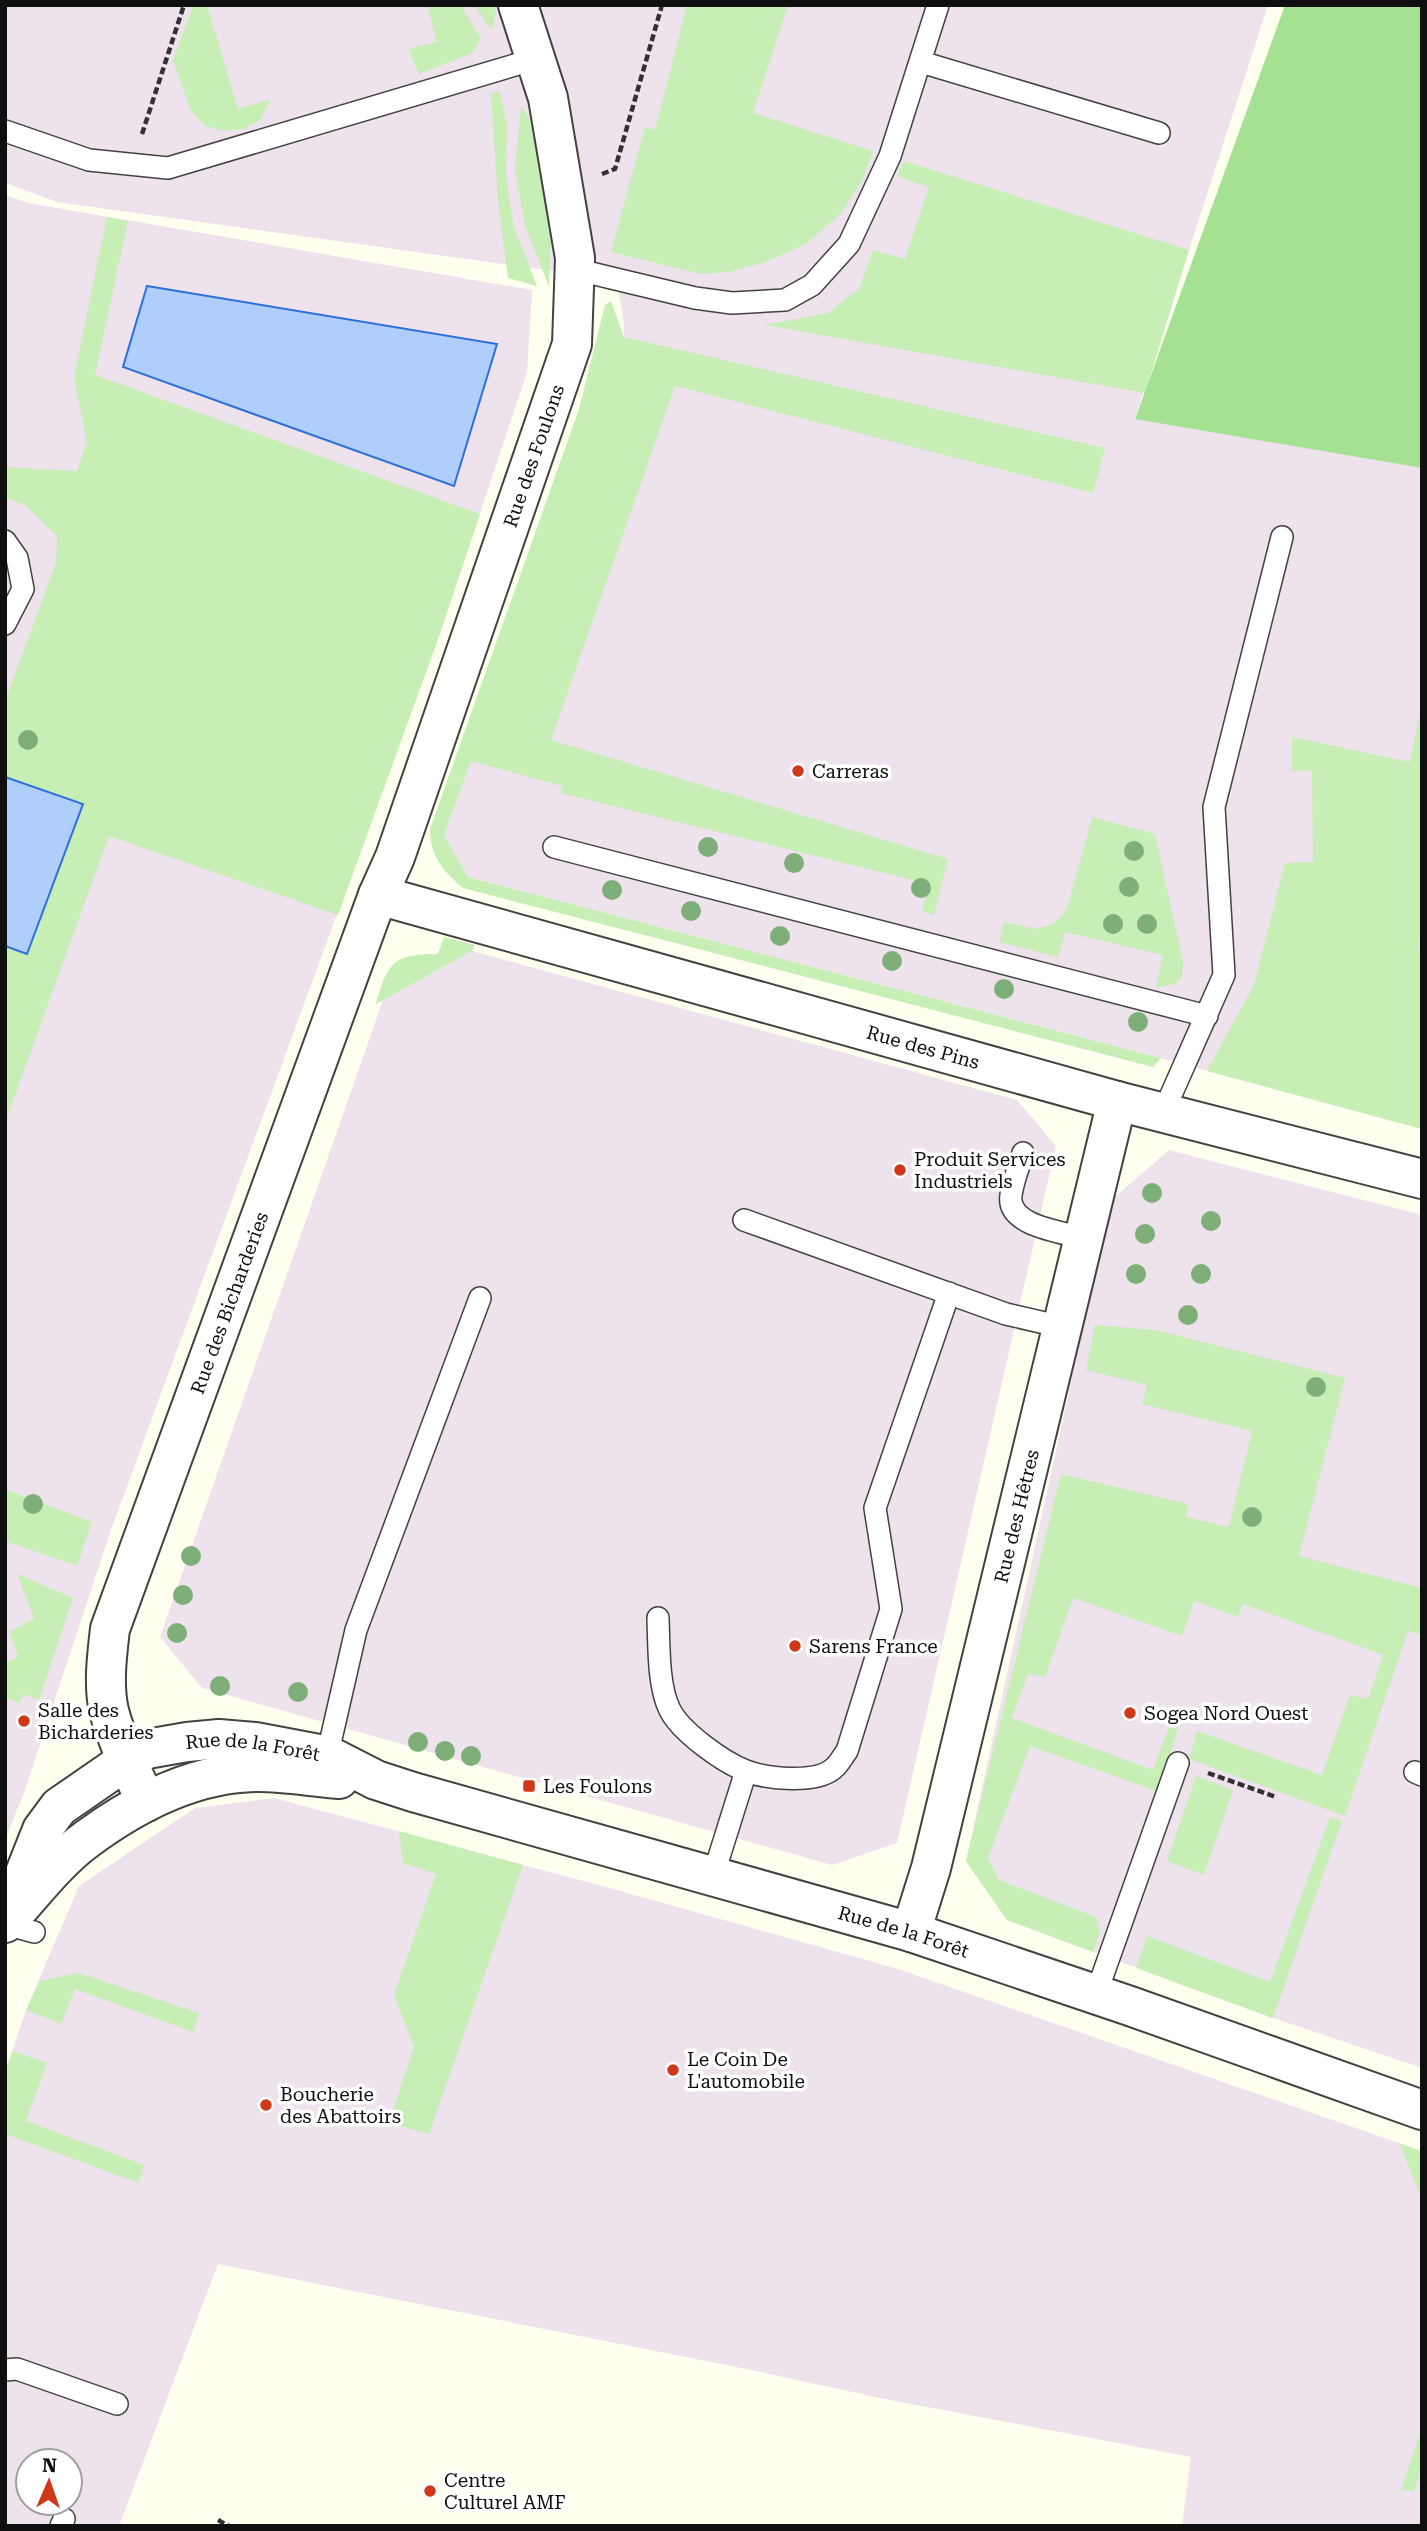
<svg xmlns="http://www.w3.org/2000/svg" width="1427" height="2531" viewBox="0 0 1427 2531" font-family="'Roboto Serif',serif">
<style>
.industrial{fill:#eee2ed;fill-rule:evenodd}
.green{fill:#c6eeb5}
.forest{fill:#a5e193}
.water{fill:#afcefc;stroke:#2e70db;stroke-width:2}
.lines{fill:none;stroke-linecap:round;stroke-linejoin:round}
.service-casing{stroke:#424242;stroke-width:24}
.minor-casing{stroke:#424242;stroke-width:42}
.path{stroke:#313131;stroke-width:4.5;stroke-dasharray:7 3.5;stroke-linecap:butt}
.service{stroke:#fff;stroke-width:21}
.minor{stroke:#fff;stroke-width:38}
.tree{fill:#7faf79}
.poi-dot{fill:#ce3718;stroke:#fff;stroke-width:2.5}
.labels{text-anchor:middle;stroke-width:7;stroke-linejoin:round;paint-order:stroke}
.street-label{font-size:19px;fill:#0f0f0f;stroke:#fff}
.poi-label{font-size:19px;fill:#0f0f0f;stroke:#fff;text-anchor:start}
</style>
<rect width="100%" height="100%" fill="#fffff0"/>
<!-- industrial -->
<path class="industrial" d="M5,5H1268L1135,418L1422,468V1129L1142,1053L468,877L444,835L624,337V325L617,280L57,202L5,183Z
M5,195L28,203L532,290L527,373L437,642L111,1530L25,1790L5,1840Z
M472,951L1017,1100L1056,1146L897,1843L832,1865L202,1688L160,1637L383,1000Z
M1169,1150L1422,1215V2068L1273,2018L1007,1920L966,1861L1111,1200Z
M274,1798L617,1890L895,1968L1422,2151V2526H1182L1191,2457L885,2399L751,2370L218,2264L119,2526H5V2072L26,2010L79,1886L195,1808ZM28,2461H70V2503H28Z"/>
<!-- green -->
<path class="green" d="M193,5H207L238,109L271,99L260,120L244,129L225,131L205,126L191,111L173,61Z
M427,5H461L481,39L472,53L419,74L408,49L437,42Z
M474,5H497L492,31Z
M687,5H788L753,113L873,151L862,181L842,212L806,244L763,263L729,272L701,274L611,252L645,127L655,130Z
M500,92L507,125L506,176L513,224L537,286L508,278L498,201L491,93Z
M521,106L533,124L551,238L549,287L525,225L515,170Z
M904,161L1189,250L1145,393L765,325L828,313L859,289L873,250L905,259L929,187L897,176Z
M107,217L128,221L95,375L480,514L437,642L338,915L109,836L5,1123V946L27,954L5,777V701L56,563L57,536L25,505L5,498V467L77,471L87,442L74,377Z
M611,301L624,337L1105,448L1093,493L675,386L551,740L948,859L934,915L922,911L929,884L561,793L562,786L471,761L444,835L468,877L1161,1058L1153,1067L463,888C443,871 430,856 430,829L579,409L605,305Z
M1422,703V934L1418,946L1422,948V1129L1207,1071L1254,985L1285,863L1313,862L1312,771H1292V737L1410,762Z
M1092,817L1155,834L1183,962L1182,977L1175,984L1156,988L1163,955L1065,932L1058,957L999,942L1004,922L1036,929L1051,925L1063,915L1069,902Z
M444,937L475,945L472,951L376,1004C388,962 393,954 438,954Z
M1095,1325L1155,1330L1345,1378L1299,1556L1422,1588V1635L1408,1631L1345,1816L1189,1759L1197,1731L1322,1775L1350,1695L1368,1699L1383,1655L1243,1604L1238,1617L1194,1601L1182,1636L1073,1598L1045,1677L1028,1674L1012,1718L1153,1770L1171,1722L1179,1725L1159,1792L1030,1746L988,1858L999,1880L1096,1917L1100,1932L1093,1952L1007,1920L966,1861L1061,1474L1188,1504L1186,1517L1229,1527L1252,1431L1142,1404L1147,1385L1086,1370Z
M5,1489L92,1522L77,1566L5,1541Z
M17,1574L73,1598L39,1700L23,1694L19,1703L5,1698V1664L18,1656L9,1632L34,1618Z
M1196,1776L1233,1790L1204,1875L1167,1861Z
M1330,1817L1342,1821L1273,2018L1136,1968L1147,1936L1270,1982Z
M399,1831L523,1865L429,2134L389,2123L414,2047L394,1995L436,1874L403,1863Z
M79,1973L199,2013L193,2032L75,1989L61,2024L26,2010L40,1981Z
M13,2051L47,2063L26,2121L144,2165L139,2183L5,2134V2072Z
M1400,2144L1422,2151V2200Z
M1422,2427V2468L1414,2491L1401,2490Z"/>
<!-- forest -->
<path class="forest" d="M1285,5H1422V468L1135,419Z"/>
<!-- water -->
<path class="water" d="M147,286L497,344L454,486L123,367Z
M5,777L83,804L27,954L5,946Z"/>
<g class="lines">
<defs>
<path id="service" d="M921,62L1159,133
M5,131L89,160L168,168L535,59
M574,269L695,298L732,303L785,300L812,285L849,244L890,156L938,5
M5,541L17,558L23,589L5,624
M554,847L1207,1016
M1163,1113L1224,975L1214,807L1282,537
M1023,1153C1019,1166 1013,1181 1011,1195C1006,1226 1062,1232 1084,1238
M744,1220L1006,1314L1062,1327
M658,1618C659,1644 658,1685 669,1708C679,1731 723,1762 746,1771C767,1779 817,1784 834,1768C839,1764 843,1756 847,1751L891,1609L875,1508L949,1293
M329,1756L331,1739L356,1630L480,1298
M1415,1772L1422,1775
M713,1876L746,1771
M5,1924L34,1932
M1096,1994L1178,1763
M5,2370L17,2369L117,2404
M61,2526L64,2519"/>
<g id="minor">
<path id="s1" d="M378,895L395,857L572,344L575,258L548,98L518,5"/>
<path id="s2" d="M146,1802C133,1773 117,1742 109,1711C103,1685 107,1655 110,1629L378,895L1117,1101L1422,1179"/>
<path d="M20,1907C41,1883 62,1857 87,1839C137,1802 196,1772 259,1772C285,1772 312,1777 339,1779"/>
<path id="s3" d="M5,1923L42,1830L59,1807L127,1760L147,1749L187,1742L219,1739L255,1742L329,1756L376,1780L413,1792L911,1932L1130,2006L1422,2110"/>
<path id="s4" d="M911,1932L931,1868L1117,1101"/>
</g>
</defs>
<!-- service casing -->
<use href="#service" class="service-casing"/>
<!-- minor casing -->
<use href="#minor" class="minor-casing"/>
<!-- path -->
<path class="path" d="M142,134L184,5
M602,174L615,169L662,5
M1208,1773L1276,1797
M218,2520L229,2526"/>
<!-- service -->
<use href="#service" class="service"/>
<!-- minor -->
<use href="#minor" class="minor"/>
</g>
<!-- trees -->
<g class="tree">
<circle cx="28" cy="740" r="10"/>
<circle cx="708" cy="847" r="10"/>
<circle cx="1134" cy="851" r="10"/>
<circle cx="794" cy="863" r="10"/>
<circle cx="1129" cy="887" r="10"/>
<circle cx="921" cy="888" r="10"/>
<circle cx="612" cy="890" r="10"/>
<circle cx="691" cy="911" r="10"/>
<circle cx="1113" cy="924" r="10"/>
<circle cx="1147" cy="924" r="10"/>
<circle cx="780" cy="936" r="10"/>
<circle cx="892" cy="961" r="10"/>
<circle cx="1004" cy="989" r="10"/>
<circle cx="1138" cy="1022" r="10"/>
<circle cx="1152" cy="1193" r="10"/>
<circle cx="1211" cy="1221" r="10"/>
<circle cx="1145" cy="1234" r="10"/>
<circle cx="1136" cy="1274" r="10"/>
<circle cx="1201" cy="1274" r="10"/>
<circle cx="1188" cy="1315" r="10"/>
<circle cx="1316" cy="1387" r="10"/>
<circle cx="33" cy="1504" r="10"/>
<circle cx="1252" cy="1517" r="10"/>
<circle cx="191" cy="1556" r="10"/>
<circle cx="183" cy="1595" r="10"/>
<circle cx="177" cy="1633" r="10"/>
<circle cx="220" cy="1686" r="10"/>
<circle cx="298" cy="1692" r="10"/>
<circle cx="418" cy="1742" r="10"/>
<circle cx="445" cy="1751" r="10"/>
<circle cx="471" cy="1756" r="10"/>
</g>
<!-- markers -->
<g class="poi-dot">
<circle cx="798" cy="771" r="7"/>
<circle cx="900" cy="1170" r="7"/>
<circle cx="795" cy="1646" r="7"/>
<circle cx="1130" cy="1713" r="7"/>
<circle cx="24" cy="1721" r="7"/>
<rect x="522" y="1779" width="14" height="14" rx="3.5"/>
<circle cx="673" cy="2070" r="7"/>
<circle cx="266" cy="2105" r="7"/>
<circle cx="430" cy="2491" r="7"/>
</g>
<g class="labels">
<!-- street labels -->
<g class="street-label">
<text dy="7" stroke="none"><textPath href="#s1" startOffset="466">Rue des Foulons</textPath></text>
<text dy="7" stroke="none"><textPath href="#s2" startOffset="1528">Rue des Pins</textPath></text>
<text dy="7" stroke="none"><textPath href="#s2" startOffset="528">Rue des Bicharderies</textPath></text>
<text dy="7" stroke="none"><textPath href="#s4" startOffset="429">Rue des Hêtres</textPath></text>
<text dy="7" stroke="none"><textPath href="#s3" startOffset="341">Rue de la Forêt</textPath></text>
<text dy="7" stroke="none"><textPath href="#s3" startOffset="1020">Rue de la Forêt</textPath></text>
</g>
<!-- poi labels -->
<g class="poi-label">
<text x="812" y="778">Carreras</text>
<text x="914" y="1166">Produit Services<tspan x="914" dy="22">Industriels</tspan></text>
<text x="809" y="1653">Sarens France</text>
<text x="38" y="1717">Salle des<tspan x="38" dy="22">Bicharderies</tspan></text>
<text x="1144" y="1720">Sogea Nord Ouest</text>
<text x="543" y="1793">Les Foulons</text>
<text x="687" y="2066">Le Coin De<tspan x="687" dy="22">L'automobile</tspan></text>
<text x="280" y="2101">Boucherie<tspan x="280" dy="22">des Abattoirs</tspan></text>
<text x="444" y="2487">Centre<tspan x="444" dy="22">Culturel AMF</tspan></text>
</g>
</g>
<!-- border -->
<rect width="1427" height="2531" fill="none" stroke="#0f0f0f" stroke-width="14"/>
<!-- north arrow -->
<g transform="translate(49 2482) rotate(2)"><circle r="33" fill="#ffffff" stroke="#9f9f9f" stroke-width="2"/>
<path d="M0-5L12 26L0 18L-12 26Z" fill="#ce3718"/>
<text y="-10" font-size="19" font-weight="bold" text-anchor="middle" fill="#0f0f0f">N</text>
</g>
</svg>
